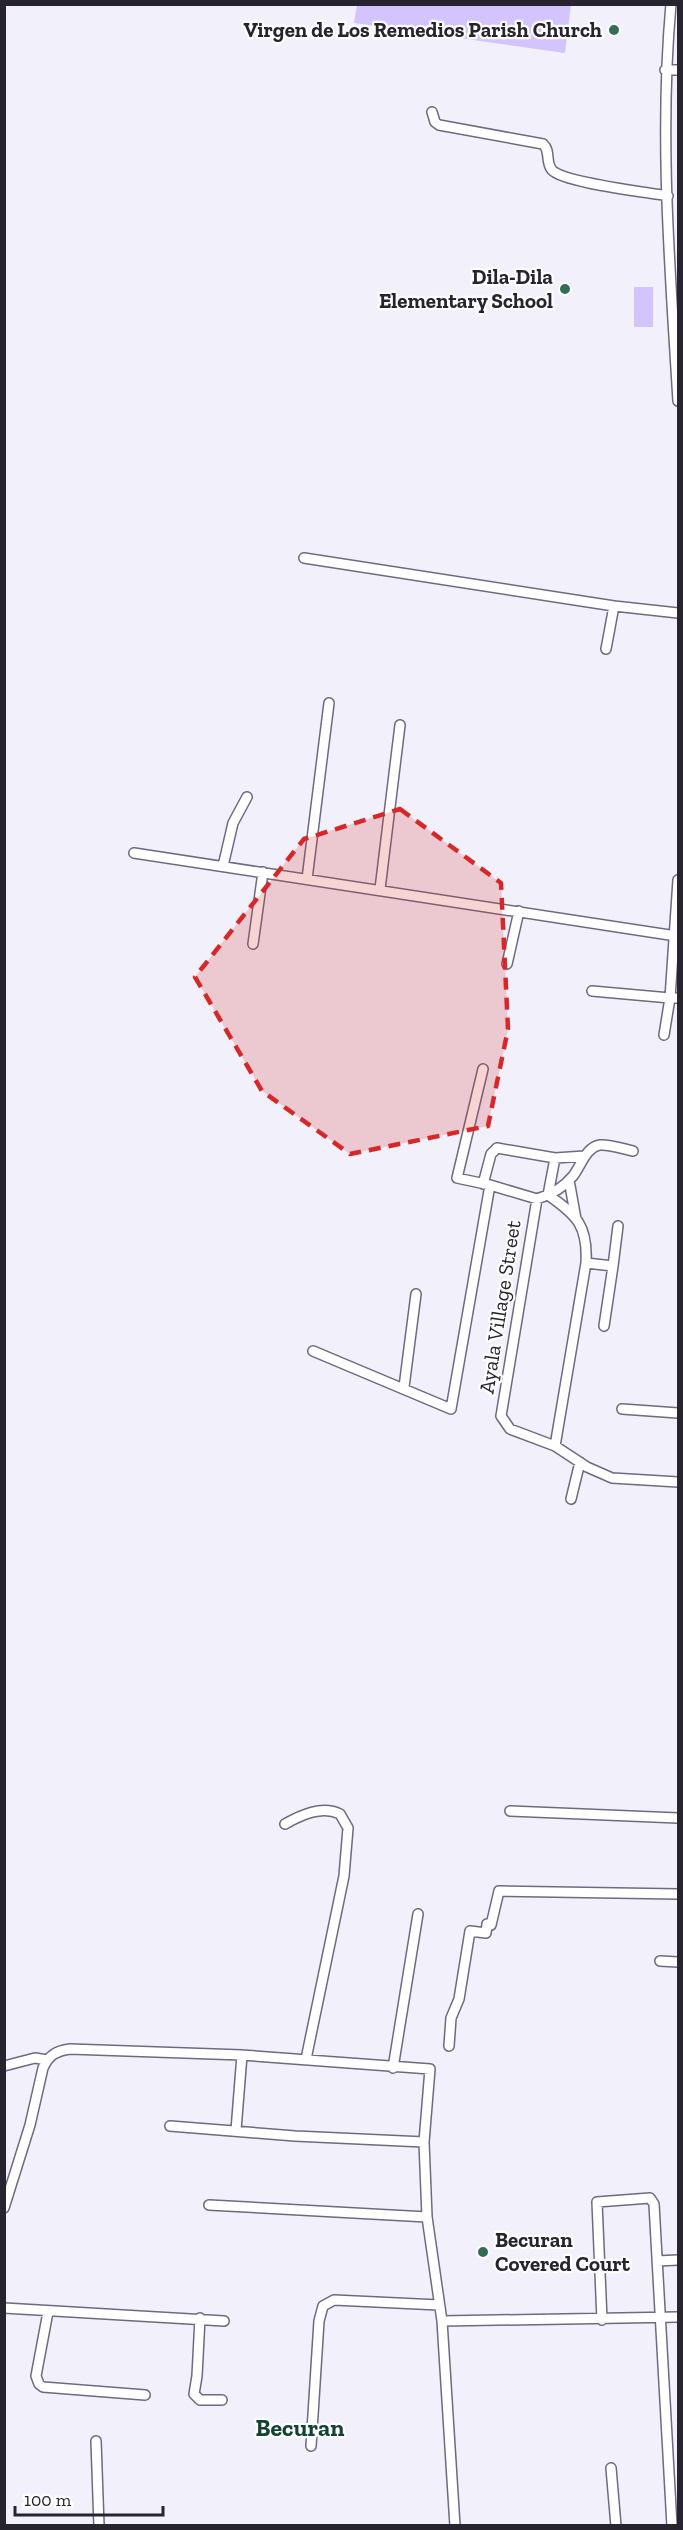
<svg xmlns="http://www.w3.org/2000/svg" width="683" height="2530" viewBox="0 0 683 2530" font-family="'Zilla Slab',serif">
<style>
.green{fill:#d3c4fe}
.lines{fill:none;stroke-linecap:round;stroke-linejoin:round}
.street-casing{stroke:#6f6981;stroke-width:12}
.street{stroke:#fff;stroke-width:9}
.marked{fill:#d62828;fill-opacity:0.2;stroke:#d62828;stroke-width:4.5;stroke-dasharray:12 8;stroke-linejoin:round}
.poi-dot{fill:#346d56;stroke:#fff;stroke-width:2}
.labels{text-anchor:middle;stroke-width:4.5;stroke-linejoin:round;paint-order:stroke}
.poi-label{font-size:21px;font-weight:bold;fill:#27242f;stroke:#fff;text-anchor:end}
.street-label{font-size:21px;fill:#27242f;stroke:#fff}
.quarter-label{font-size:24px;font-weight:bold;fill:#124230;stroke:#fff}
</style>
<rect width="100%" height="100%" fill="#f2f0fb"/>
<!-- green -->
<path class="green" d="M357,5V4L571,5L565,53L354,23Z
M634,287H653V327H634Z"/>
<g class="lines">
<defs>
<path id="street" d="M671,4C659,136 670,269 678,401
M665,70H678
M432,112L435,122L439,125L543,144C551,151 545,162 552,170C564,183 647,192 668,196
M304,558L614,606L678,613
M606,649L614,606
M134,853L676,936
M223,866L233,823L247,797
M307,879L329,703
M380,889L400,725
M253,944L263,872
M507,964L519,911
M592,991L670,998L678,880
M664,1035L670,998H678
M483,1069L457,1178L490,1185L537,1199
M633,1151C623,1149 610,1144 600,1145C586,1147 581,1166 573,1176C564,1187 550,1195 537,1199L501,1416L510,1429L555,1446L587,1467L612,1478L678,1482
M555,1158L548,1195C577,1215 588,1226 586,1263L613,1266L618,1226
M569,1180L576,1219
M483,1184L491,1154L497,1148L555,1158L585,1156
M604,1326L613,1266
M313,1351L451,1409L490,1185
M404,1387L416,1294
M622,1409L678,1413
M555,1446L586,1263
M571,1499L580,1462
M510,1811L678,1818
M285,1824C301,1815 322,1805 340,1814L348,1828L344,1876L306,2059
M660,1961L678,1962
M449,2046L451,2018L459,1999L470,1931L486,1933L487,1924L491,1925L499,1891L678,1894
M4,2066L35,2058L47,2060
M393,2068L418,1914
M170,2126L295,2136L424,2142
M236,2130L242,2055
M209,2205L427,2217
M4,2208L30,2125L43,2068C49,2055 56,2051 70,2049L242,2055L430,2069L424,2142L427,2217L442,2321L455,2526
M657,2261L678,2260
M4,2308L224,2321
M48,2312L36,2376L39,2384L43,2387L145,2395
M200,2318L197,2376L194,2394L200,2400H222
M602,2320L597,2202L650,2198L654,2204L672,2526
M442,2321L678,2317
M96,2441L99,2526
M311,2446L319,2321L323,2306L334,2300L439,2305
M611,2468L616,2526"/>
</defs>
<!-- street casing -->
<use href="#street" class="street-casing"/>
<!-- street -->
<use href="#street" class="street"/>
</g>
<!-- marked area -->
<path class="marked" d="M400,809L501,883L508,1029L488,1126L350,1154L262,1091L195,977L304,839Z"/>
<!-- markers -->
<g class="poi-dot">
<circle cx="614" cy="30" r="6"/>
<circle cx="565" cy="289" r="6"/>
<circle cx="483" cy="2252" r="6"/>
</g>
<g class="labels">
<!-- poi labels -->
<g class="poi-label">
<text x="602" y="37">Virgen de Los Remedios Parish Church</text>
<text x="553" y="284">Dila-Dila<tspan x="553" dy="24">Elementary School</tspan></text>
<text x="495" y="2247" text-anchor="start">Becuran<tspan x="495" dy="24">Covered Court</tspan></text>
</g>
<!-- street labels -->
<g class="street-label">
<text transform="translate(500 1307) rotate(-81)" y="7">Ayala Village Street</text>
</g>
<!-- quarter labels -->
<g class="quarter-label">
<text x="300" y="2436">Becuran</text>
</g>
</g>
<!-- border -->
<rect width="683" height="2530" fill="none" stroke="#27242f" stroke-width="12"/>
<!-- scale -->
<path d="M15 2506v9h148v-9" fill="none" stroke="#27242f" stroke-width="3"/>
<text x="24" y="2506" font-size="18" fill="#27242f" stroke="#ffffff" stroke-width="4.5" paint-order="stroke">100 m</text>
</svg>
